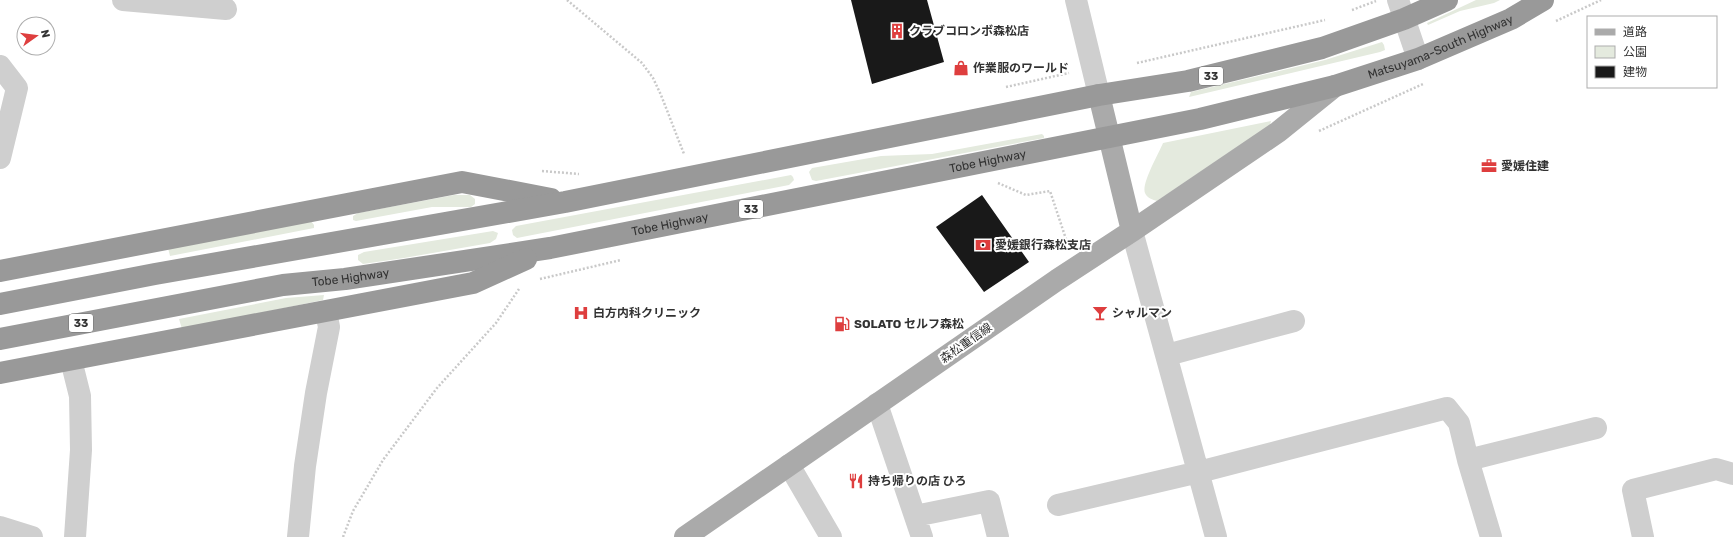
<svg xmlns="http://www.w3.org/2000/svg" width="1733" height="537" viewBox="0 0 1733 537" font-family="Rubik,'Noto Sans JP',sans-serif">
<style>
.green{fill:#e4eade}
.building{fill:#191919}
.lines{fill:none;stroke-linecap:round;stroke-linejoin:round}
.path{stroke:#c9c9c9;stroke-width:2.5;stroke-dasharray:2 2;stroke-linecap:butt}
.minor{stroke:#cfcfcf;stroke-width:22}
.major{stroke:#aaa;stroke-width:22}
.highway{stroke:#999;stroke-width:22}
.labels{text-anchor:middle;stroke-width:4;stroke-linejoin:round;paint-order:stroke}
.shield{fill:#fff;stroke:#707070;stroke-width:1}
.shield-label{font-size:11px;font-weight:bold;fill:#323232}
.poi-label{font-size:12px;font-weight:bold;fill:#323232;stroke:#fff;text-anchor:start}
.street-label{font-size:12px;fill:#323232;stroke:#fff}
</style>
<rect width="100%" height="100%" fill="#fff"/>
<!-- green -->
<path class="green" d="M1476,0H1500L1494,3L1460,11L1428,25L1427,23Z
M1382,42L1384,45L1385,50L1380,52L1189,97L1191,92L1325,60Z
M1271,121L1270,125L1157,201C1153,200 1147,198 1145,193C1141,184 1159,153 1163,143Z
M1042,134L1044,136V138L816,181L812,180L809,172L812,168L881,156L932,154Z
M791,175L793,177L794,180L789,185L517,238L513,235L512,230L516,226Z
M454,195H470L475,199V204L471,207H432L356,221L353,220V216L358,213Z
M311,221L314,225V228L170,256L168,248Z
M493,231L498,233L496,239L490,243L404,258L363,264L358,260V255L364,252Z
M324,295L323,300L182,329L179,319L286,298Z"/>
<!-- building -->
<path class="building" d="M851,0H927L944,62L872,84Z
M982,195L1029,262L984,292L936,227Z"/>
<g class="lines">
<!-- path -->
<path class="path" d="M567,0L642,63L653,78L661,95L684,154
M1352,10L1376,1
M1556,21L1601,0
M1137,63L1325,20
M1006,87L1069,73
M1319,131L1423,84
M542,171L579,174
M998,183L1026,195L1050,191L1068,245
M540,279L621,260
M343,537L353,511L383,460L437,388L496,323L519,289"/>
<!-- minor -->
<path class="minor" d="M123,0L226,9
M1076,0L1099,95
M1398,0L1418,59
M0,66L17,88L0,158
M1132,231L1216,537
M1167,355L1294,321
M71,360L80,396L81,450L75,537
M877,404L922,537
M789,465L831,537
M1058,505L1199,472L1447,408L1459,423L1468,460
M915,516L989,501L998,537
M0,527L32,537
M298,537L305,466L316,393L329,327L326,312
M1491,537L1468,460L1596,428
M1643,537L1633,490L1716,469L1733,474"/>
<!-- major -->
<path class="major" d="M1099,95L1132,231
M685,537L1057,280L1132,231L1278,132L1335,86"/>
<!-- highway -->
<g class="highway">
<path d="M0,271L462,182L551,199"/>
<path d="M0,304L155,274L565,202L1099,95L1188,81L1322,48L1404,19L1447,0"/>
<path id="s1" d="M0,339L283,285L345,279L550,248L1200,119L1335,86L1418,59L1511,19L1543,0"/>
<path d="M0,373L473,283L526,259"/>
</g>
</g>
<!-- icons -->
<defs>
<symbol id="building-bare" viewBox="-9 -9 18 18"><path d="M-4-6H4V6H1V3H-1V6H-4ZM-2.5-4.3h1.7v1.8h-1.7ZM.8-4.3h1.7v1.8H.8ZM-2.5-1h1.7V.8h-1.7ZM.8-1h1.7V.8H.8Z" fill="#de3e3e" stroke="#fff" stroke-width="2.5" paint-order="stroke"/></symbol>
<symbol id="shop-bare" viewBox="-9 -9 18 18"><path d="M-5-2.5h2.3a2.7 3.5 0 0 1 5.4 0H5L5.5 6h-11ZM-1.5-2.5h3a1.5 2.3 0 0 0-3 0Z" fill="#de3e3e" stroke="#fff" stroke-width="2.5" paint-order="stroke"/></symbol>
<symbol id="office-bare" viewBox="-9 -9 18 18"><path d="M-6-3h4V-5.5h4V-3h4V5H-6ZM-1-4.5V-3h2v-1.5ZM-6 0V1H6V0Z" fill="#de3e3e" stroke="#fff" stroke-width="2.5" paint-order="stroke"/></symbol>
<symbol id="bank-bare" viewBox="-9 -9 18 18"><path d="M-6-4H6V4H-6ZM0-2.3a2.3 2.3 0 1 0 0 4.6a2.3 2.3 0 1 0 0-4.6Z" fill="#de3e3e" stroke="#fff" stroke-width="2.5" paint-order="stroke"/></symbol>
<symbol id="hospital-bare" viewBox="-9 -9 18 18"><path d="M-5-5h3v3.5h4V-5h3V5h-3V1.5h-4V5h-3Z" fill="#de3e3e" stroke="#fff" stroke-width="2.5" paint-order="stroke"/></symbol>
<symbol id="bar-bare" viewBox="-9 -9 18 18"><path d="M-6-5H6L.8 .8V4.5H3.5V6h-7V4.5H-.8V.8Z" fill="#de3e3e" stroke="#fff" stroke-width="2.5" paint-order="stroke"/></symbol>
<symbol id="fuel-bare" viewBox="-9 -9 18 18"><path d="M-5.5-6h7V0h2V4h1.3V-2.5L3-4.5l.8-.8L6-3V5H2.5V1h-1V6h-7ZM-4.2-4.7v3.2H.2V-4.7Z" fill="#de3e3e" stroke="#fff" stroke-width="2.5" paint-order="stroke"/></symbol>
<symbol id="restaurant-bare" viewBox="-9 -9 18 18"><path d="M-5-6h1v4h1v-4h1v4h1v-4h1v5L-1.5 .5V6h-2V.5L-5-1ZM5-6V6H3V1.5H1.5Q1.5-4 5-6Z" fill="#de3e3e" stroke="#fff" stroke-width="2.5" paint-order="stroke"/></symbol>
</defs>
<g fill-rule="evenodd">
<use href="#building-bare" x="886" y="20" width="22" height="22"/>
<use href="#shop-bare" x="950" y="57" width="22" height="22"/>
<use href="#office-bare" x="1478" y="155" width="22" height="22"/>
<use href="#bank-bare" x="972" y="234" width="22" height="22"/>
<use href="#hospital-bare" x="570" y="302" width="22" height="22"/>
<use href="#bar-bare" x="1089" y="302" width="22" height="22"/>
<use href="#fuel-bare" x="831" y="313" width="22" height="22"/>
<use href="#restaurant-bare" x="845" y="470" width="22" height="22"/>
</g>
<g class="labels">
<!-- shield labels -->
<g class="shield">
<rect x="1199" y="67" width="24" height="18" rx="3"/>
<rect x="739" y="200" width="24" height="18" rx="3"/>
<rect x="69" y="314" width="24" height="18" rx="3"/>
</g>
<g class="shield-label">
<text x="1211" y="80">33</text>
<text x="751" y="213">33</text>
<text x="81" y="327">33</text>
</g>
<!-- poi labels -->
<g class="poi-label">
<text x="909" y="35">クラブコロンボ森松店</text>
<text x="973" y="72">作業服のワールド</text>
<text x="1501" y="170">愛媛住建</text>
<text x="995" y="249">愛媛銀行森松支店</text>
<text x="593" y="317">白方内科クリニック</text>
<text x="1112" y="317">シャルマン</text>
<text x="854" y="328">SOLATO セルフ森松</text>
<text x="868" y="485">持ち帰りの店 ひろ</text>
</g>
<!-- street labels -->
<g class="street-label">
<text dy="4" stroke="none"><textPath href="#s1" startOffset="1472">Matsuyama-South Highway</textPath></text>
<text dy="4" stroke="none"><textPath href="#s1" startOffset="1004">Tobe Highway</textPath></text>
<text dy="4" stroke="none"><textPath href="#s1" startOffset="680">Tobe Highway</textPath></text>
<text dy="4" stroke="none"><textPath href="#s1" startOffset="356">Tobe Highway</textPath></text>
<text transform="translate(966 343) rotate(-35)" y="4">森松重信線</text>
</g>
</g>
<!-- legend -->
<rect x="1587" y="16" width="130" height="72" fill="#ffffff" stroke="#adadad"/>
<rect x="1595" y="29" width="20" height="6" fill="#aaaaaa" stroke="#adadad"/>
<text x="1623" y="36" font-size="12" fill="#323232">道路</text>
<rect x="1595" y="46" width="20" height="12" fill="#e4eade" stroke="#adadad"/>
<text x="1623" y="56" font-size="12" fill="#323232">公園</text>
<rect x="1595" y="66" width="20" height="12" fill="#191919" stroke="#adadad"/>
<text x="1623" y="76" font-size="12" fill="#323232">建物</text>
<!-- north arrow -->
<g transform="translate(36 36) rotate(76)"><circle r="19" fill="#ffffff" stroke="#adadad"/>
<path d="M0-3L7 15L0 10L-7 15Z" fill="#de3e3e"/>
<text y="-6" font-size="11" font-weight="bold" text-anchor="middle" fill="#323232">N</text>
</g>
</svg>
